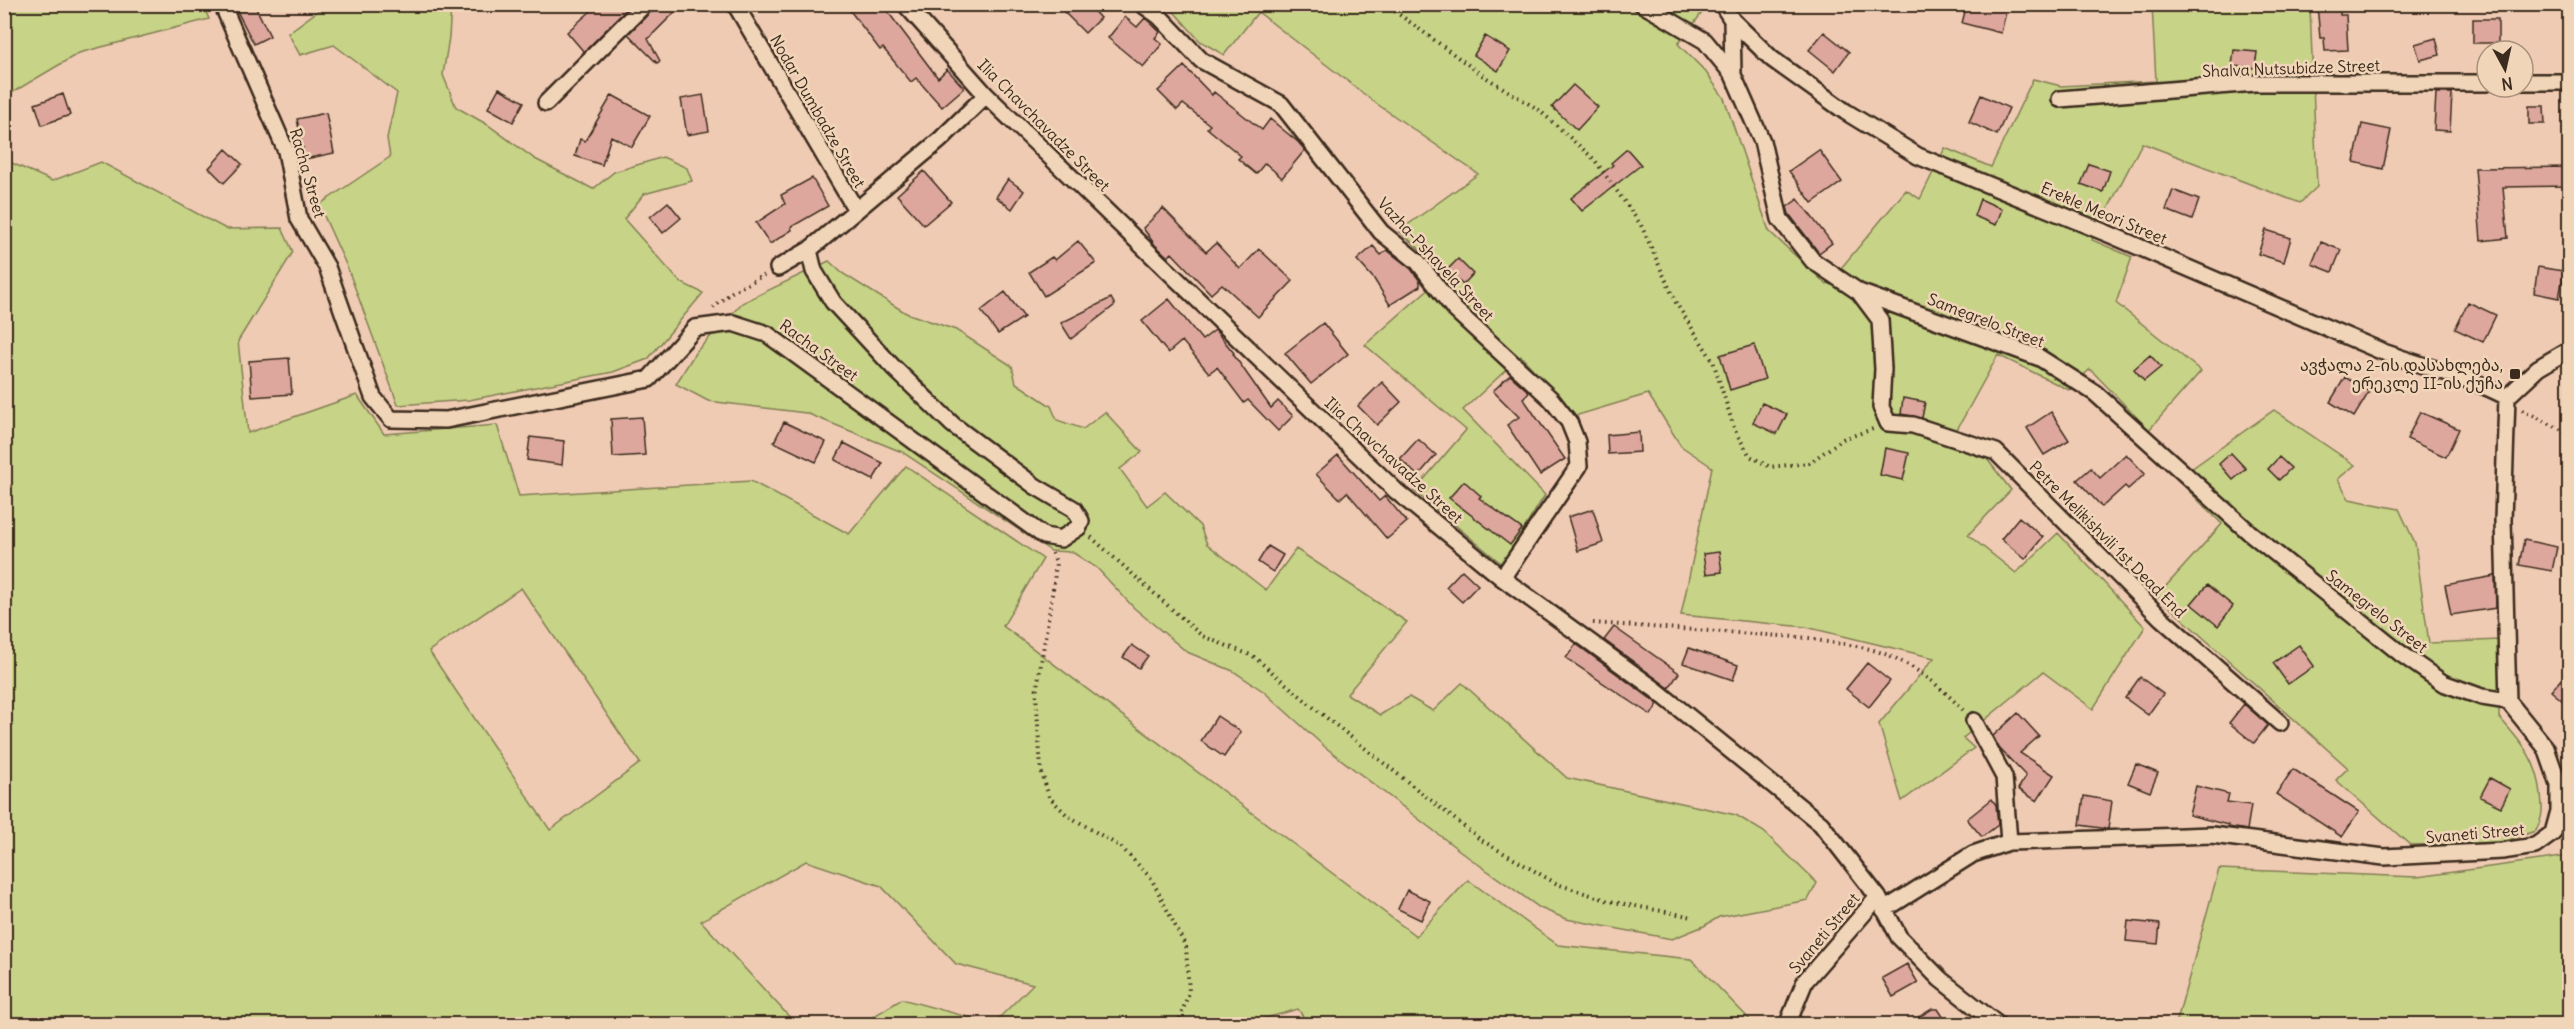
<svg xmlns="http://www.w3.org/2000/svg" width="2574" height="1029" viewBox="0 0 2574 1029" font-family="Delius,'Noto Sans Georgian',sans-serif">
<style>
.green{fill:#c7d387;stroke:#817e52;stroke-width:1.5;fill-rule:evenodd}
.building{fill:#dda79d;stroke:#3b2a1e;stroke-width:1.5}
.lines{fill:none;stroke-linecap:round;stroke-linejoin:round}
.street-casing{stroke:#3b2a1e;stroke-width:20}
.path{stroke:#3b2a1e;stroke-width:4;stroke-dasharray:1.5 4.5;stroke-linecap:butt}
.street{stroke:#f1d5b8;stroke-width:15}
.poi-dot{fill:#3b2a1e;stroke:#f1d5b8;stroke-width:2}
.labels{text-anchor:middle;stroke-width:5;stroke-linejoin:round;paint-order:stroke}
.street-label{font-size:16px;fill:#3b2a1e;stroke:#f1d5b8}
.poi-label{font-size:16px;fill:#3b2a1e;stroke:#f1d5b8;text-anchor:end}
</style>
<rect width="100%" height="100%" fill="#f0cbb4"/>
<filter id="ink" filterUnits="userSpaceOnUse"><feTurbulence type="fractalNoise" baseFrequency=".0167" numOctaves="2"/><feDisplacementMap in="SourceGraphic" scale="12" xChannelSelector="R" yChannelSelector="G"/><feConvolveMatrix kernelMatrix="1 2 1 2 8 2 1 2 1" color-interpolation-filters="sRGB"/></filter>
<g filter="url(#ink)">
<!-- green -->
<path class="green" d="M5,4L203,5L209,19L79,53L5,97Z
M326,5H449L451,7L449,37L443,75L456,107L488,125L535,159L593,189L614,172L663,157L687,168L692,181L644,194L624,219L680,282L703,293L648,359L613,372L469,400L398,405L348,269L319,205L390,157L387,138L397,93L334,45L300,55L288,33Z
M1168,5H1708L1678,44L1705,71L1724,98L1769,231L1827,285L1906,190L1920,199L1945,148L1991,167L2033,79L2061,86L2156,81L2152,5H2310L2317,187L2300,203L2142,143L2092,240L2132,257L2116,303L2201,371L2149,430L2090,369L2069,390L1998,355L1948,446L1987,459L2011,490L1968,535L2016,573L2058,533L2145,627L2093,709L2043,672L1963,738L1974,748L1902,801L1879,724L1934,658L1806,627L1681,615L1712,467L1681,446L1648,394L1575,416L1521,356L1463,410L1545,495L1502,564L1414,491L1466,430L1365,345L1443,276L1439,266L1399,231L1478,174L1377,104L1258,12L1224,55L1200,41Z
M5,160L52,181L101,162L226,229L282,228L293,252L238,341L248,433L357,395L384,434L497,425L519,496L751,481L849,534L906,466L1043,559L1003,626L1416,936L1468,880L1558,945L1691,959L1754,1024H1308L1298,1009L1262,1019V1024H861L902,999L993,1024L1033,984L956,964L881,886L806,861L701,921L796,1024H5ZM521,588L640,763L550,830L429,651Z
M829,261L842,273L906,313L956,330L1012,366L1016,383L1051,406L1057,420L1083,429L1105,412L1142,452L1120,469L1147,506L1165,492L1200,526L1207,544L1266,590L1296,549L1407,622L1347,694L1380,715L1409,697L1433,711L1462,683L1567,778L1736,815L1764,832L1817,883L1808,900L1719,917L1704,926L1672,939L1566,919L1540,908L1468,857L1325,747L1263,691L1233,671L1187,652L1134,608L1097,568L1072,552L1051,551L902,452L806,413L708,401L676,384L695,353L742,303Z
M2274,410L2355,465L2338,479L2349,499L2399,509L2415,543L2429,643L2499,640V717C2521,742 2538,760 2541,795C2543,809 2543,819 2535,831L2500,843L2410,845L2336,780L2348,768L2157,596L2222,524L2177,479Z
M2569,856V1024H2176L2219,869L2417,877Z"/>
<!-- building -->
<path class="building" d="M250,4H254L270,36L254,44L237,11Z
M599,4L631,5L584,52L567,32Z
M659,4H683L648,39L660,61L657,63L628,34Z
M845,4H882L938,78L947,69L964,88L942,107L916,78L911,82L883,48L880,50Z
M1056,4H1087L1100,18L1085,33Z
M1967,4H2008L2001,33L1962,23Z
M2317,4H2340V15H2346L2348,50L2325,51L2324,38H2320Z
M1125,17L1137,27L1145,18L1160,32L1155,38L1162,44L1143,67L1108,38Z
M2473,19H2498V43H2473Z
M1824,32L1849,52L1835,71L1809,50Z
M1485,36L1510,51L1498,71L1474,55Z
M2436,38L2440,55L2420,60L2415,44Z
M2234,50L2257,52L2255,68L2232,66Z
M1184,66L1212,95L1214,92L1262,130L1270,119L1298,142L1305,150L1282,178L1265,163L1256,174L1238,159L1241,156L1207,128L1210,125L1183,104L1177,110L1158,91Z
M1573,85L1598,107L1577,130L1552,107Z
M499,88L524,102L513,122L488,108Z
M2436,93H2452L2450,131L2434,130Z
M63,94L70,115L42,125L35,104Z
M612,95L650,116L632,147L611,136L602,165L575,156L580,139L585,141Z
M703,95L709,131L687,135L681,99Z
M1981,95L2009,108L1997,135L1969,122Z
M2529,106H2544L2545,124H2529Z
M326,113L334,153L305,159L297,119Z
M2362,124L2391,130L2383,169L2354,162Z
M226,149L242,164L224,183L209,168Z
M1627,149L1641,165L1582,211L1571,198L1613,165L1611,163Z
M1819,150L1842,182L1812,203L1789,171Z
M2089,164L2110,171L2103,192L2081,184Z
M2570,167V186L2503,187L2508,238L2481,241L2475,168Z
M924,171L951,202L924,225L897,195Z
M812,178L828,206L791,227L792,230L770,244L756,223L785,204L781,195Z
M1008,179L1024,191L1012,209L996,197Z
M2173,190L2199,200L2192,220L2166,210Z
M1798,199L1832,243L1819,253L1789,214L1787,207Z
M1980,199L2002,209L1996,225L1974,216Z
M668,202L681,218L663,233L650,217Z
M1163,208L1206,252L1216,243L1240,269L1259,249L1293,281L1258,317L1222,284L1211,294L1172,253L1168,257L1155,245L1143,228Z
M2266,230L2291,238L2284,262L2258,254Z
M1078,241L1096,263L1044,296L1029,272L1052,257L1055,260Z
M2321,242L2341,250L2332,272L2312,264Z
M1373,246L1381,255L1387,250L1411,269L1420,281V286L1390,305L1374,279L1357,260Z
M1458,259L1473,274L1463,285L1447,270Z
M2538,267L2564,271L2559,298L2534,293Z
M1005,292L1024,317L998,334L981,311Z
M1111,298L1115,305L1071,339L1061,323Z
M1169,299L1202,340L1215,330L1234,353L1233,354L1271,408L1278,401L1293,416L1278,431L1248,400L1244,403L1217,367L1209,373L1182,341L1168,353L1142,321Z
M2468,302L2496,315L2483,342L2455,329Z
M1323,323L1348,354L1311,384L1285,353Z
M1754,345L1765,379L1730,390L1720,355Z
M2150,355L2161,367L2144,381L2134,369Z
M289,358L292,394L252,397L249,361Z
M1510,375L1529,392L1523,398L1565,459L1540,475L1507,425L1519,417L1493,391Z
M2345,377L2369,392L2354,417L2330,402Z
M1382,382L1401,402L1377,425L1358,406Z
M1903,398L1925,402L1922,418L1901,414Z
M1762,403L1787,414L1777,434L1753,423Z
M2051,412L2069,440L2044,455L2027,428Z
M2420,412L2459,429L2446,457L2407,439Z
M642,417L645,455L613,457L611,419Z
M784,422L826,442L816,462L774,442Z
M1639,432L1640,452L1608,454L1607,435Z
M530,437L564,441L562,465L527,460Z
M1418,439L1436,455L1418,476L1400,459Z
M844,443L883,463L873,480L835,460Z
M1885,448L1909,453L1903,480L1880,475Z
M2231,453L2246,469L2233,480L2219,464Z
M2126,454L2145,474L2128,489L2125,486L2102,507L2077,480L2091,468L2100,478Z
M1338,455L1379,501L1385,496L1407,522L1387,539L1347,492L1340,499L1316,474Z
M2279,457L2291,468L2279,480L2268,469Z
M1464,481L1481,496L1479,498L1522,529L1510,545L1449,498Z
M1593,509L1603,543L1578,551L1568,517Z
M2019,517L2043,537L2025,559L2001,539Z
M2524,540L2557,547L2552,571L2519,565Z
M1268,546L1283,555L1273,572L1258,562Z
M1719,552L1722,572L1706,574L1703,554Z
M1462,570L1478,585L1462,602L1446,587Z
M2495,576L2496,608L2451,615L2445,585Z
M2207,585L2233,606L2218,626L2191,604Z
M1614,627L1679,673L1669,688L1604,640Z
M1576,644L1658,704L1651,715L1566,658Z
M1132,645L1148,656L1139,668L1123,657Z
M2299,645L2314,666L2288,684L2273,663Z
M1689,648L1738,665L1733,680L1683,663Z
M1867,663L1890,681L1869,707L1846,689Z
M2570,669V707L2551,691Z
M2140,677L2163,694L2148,715L2125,698Z
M2244,704L2268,725L2254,743L2229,723Z
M2018,713L2039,736L2020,753L2054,775L2037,801L2018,789L2026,776L1999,748L1993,736Z
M1217,716L1241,732L1224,757L1201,741Z
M2136,764L2158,773L2150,792L2128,783Z
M2293,769L2359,812L2342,837L2276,794Z
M2490,778L2510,789L2501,807L2480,797Z
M2196,786L2229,794L2227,802L2251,805L2247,830L2228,827V825L2189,815Z
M2084,796L2112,801L2108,829L2080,825Z
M1992,799L1996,805L1998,825L1982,837L1967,819Z
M1407,890L1430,901L1421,920L1398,909Z
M2128,921L2160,924L2158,944L2126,941Z
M1907,964L1918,983L1893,997L1882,978Z
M1932,1009H1938L1948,1024H1907Z"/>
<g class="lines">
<defs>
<path id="street" d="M222,4L286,151L299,219L327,267L373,397L391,419L446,420L649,379L695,328L733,323L767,334L1044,536L1061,539L1079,527L1081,521L1074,509L1035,486L953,425L893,367L833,302L814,271L809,250
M735,4L856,210
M905,4L986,95L1396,491L1502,578L1656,690L1821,824L1878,897L1899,937L1940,979L1997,1024
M1142,4L1159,16L1201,60L1281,104L1381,232L1418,262L1454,309L1551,399L1569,422L1577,442L1579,466L1502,578
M1642,4L1705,41L1733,75L1762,141L1780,219L1813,261L1859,292L2040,358L2095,393L2249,532L2400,653L2443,683L2482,697L2508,701
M1722,4L1732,20L1772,59L1846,112L1918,156L2111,235L2381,351C2423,367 2468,376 2507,397
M1732,20L1733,75
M2523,82H2570
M2060,99L2255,83H2487
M546,103L645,4
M778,268L809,250L940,140L986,95
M1859,292L1880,320L1883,369L1881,407L1888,423L1913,425L1996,452L2161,618L2280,723
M1974,721L2004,777L2009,842
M1884,910L1973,854L2009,842L2212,835L2384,857L2502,851L2535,846L2553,833L2559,811V785L2546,748L2508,701L2503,520L2507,397L2538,368L2570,349
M1795,1024L1790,1018L1805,981L1878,897"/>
</defs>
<!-- street casing -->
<use href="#street" class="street-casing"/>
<!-- path -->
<path class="path" d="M1385,4L1482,75L1539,110L1594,159L1641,225L1676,303L1713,361L1735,431L1750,456L1770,467L1809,463L1843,439L1873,429
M713,308L732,292L764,275
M2522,410L2570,434
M1091,537L1202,636L1253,656L1318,711L1481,840L1557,884L1609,901L1693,917
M1052,553L1056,562L1054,583L1036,694L1041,770L1049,797L1067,815L1121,847L1151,878L1186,947L1189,992L1178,1024
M1593,623L1810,638C1826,643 1840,643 1856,646C1901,654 1932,678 1963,710"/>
<!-- street -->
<use href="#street" class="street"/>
</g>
</g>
<!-- markers -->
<rect class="poi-dot" x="2509" y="368" width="12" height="12" rx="3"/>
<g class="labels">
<!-- street labels -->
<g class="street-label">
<text transform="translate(2291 68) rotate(-2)" y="6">Shalva Nutsubidze Street</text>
<text transform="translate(818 111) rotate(60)" y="6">Nodar Dumbadze Street</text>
<text transform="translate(1044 125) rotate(45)" y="6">Ilia Chavchavadze Street</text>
<text transform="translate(308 173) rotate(74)" y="6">Racha Street</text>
<text transform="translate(2104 213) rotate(23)" y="6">Erekle Meori Street</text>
<text transform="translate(1436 259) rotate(47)" y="6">Vazha-Pshavela Street</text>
<text transform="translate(1986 320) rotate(21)" y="6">Samegrelo Street</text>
<text transform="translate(819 350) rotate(36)" y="6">Racha Street</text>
<text transform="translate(1394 460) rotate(42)" y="6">Ilia Chavchavadze Street</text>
<text transform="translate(2108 539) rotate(45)" y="6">Petre Melikishvili 1st Dead End</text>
<text transform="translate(2377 611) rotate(38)" y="6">Samegrelo Street</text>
<text transform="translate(2475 833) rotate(-5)" y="6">Svaneti Street</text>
<text transform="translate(1824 933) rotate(-50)" y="6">Svaneti Street</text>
</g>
<!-- poi labels -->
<g class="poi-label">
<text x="2503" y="371">ავჭალა 2-ის დასახლება,<tspan x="2503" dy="18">ერეკლე II-ის ქუჩა</tspan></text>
</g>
</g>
<!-- margin -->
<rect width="2574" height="1029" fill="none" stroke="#f1d5b8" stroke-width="24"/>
<rect x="12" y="12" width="2550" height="1005" fill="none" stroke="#3b2a1e" stroke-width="2" filter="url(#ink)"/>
<!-- north arrow -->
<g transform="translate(2505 69) rotate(172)"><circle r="28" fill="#f1d5b8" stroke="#a8917a" stroke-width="1.5"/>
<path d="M0-4.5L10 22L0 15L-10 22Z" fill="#3b2a1e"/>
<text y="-9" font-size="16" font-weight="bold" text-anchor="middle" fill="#3b2a1e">N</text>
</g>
</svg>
